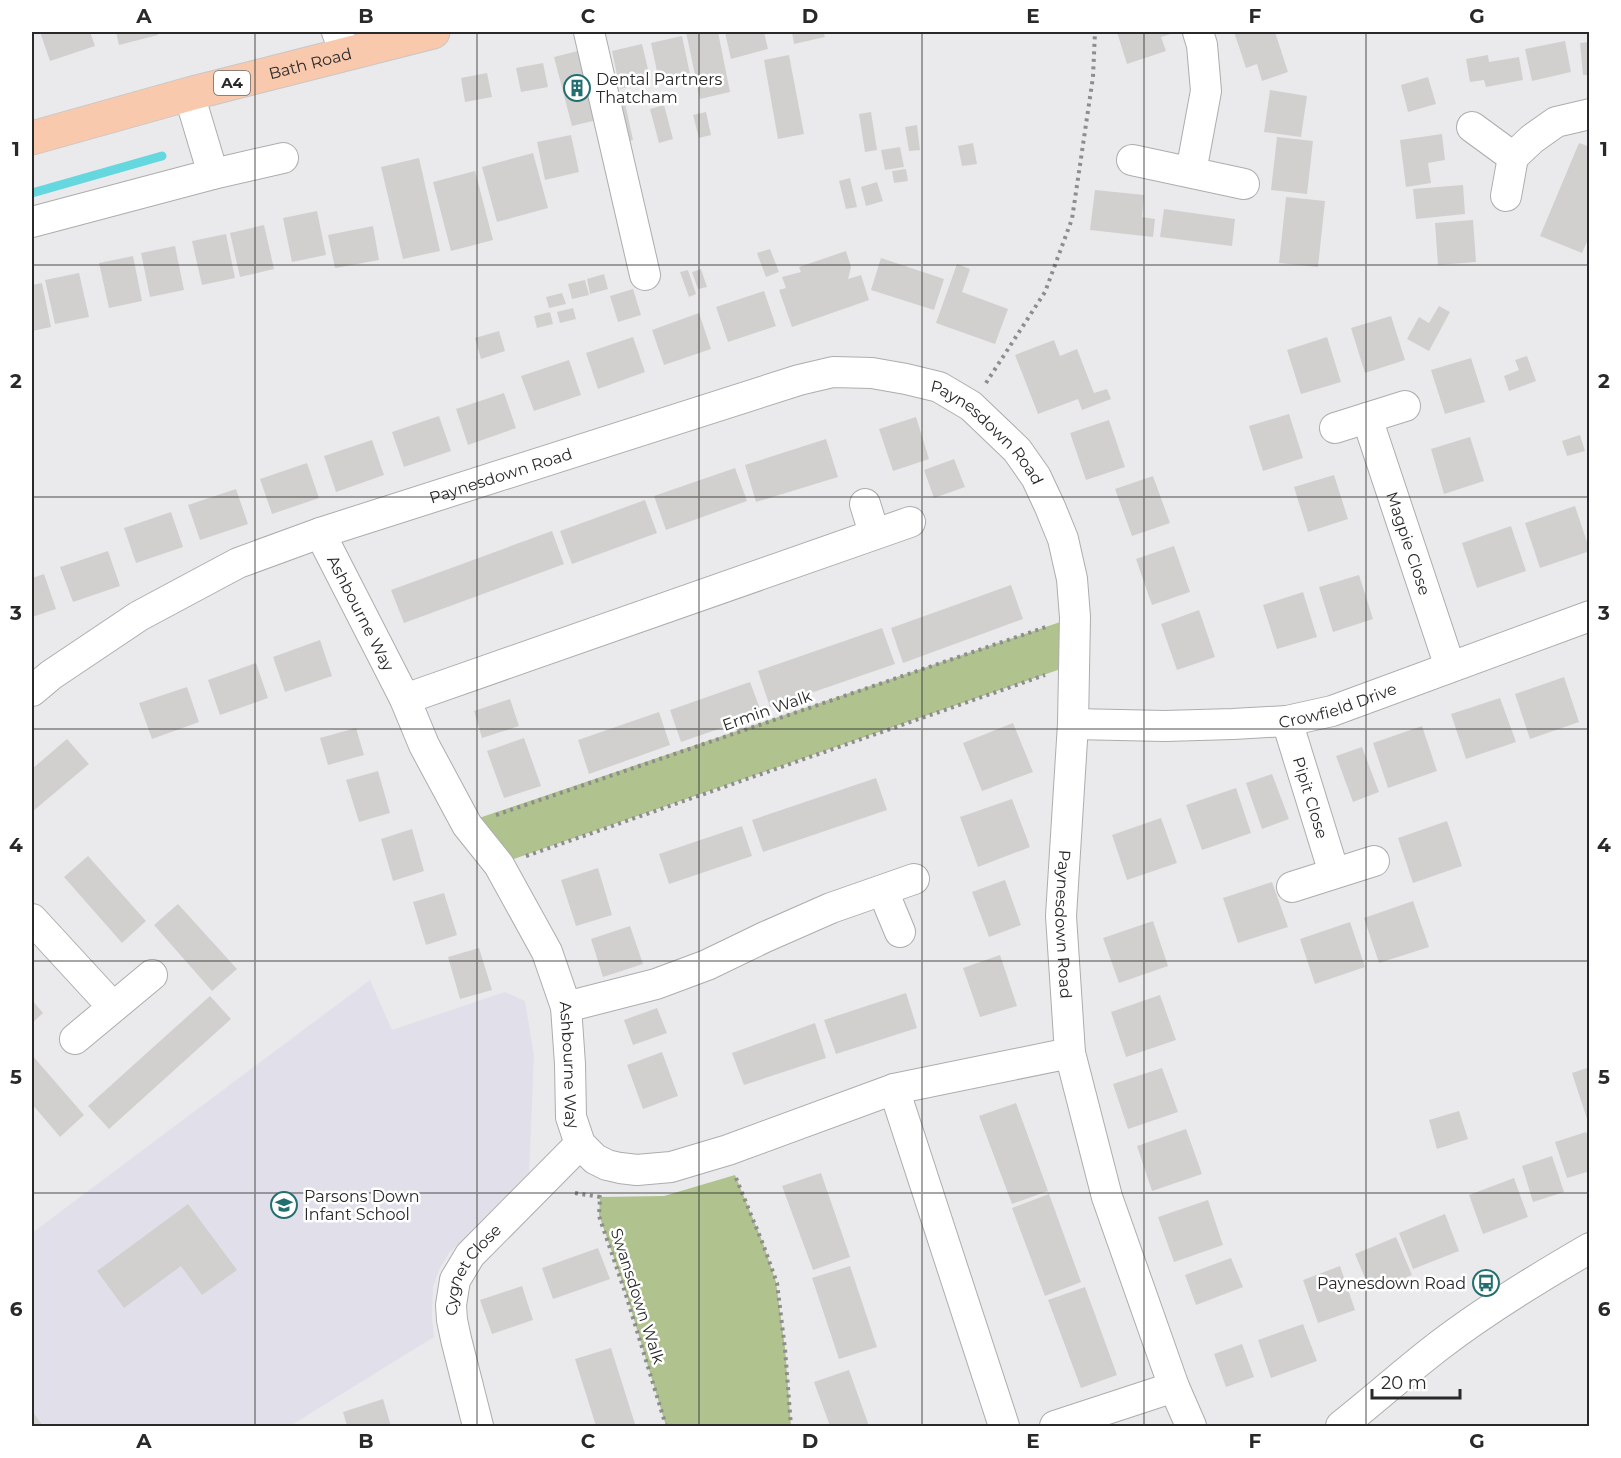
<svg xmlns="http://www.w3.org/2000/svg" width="1621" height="1458" viewBox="0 0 1621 1458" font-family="Montserrat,sans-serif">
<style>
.built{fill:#e1e0ea}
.green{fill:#b0c28d}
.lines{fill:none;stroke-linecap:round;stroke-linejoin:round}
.stream{stroke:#64d7df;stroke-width:9}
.building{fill:#d2d0ce}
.minor-casing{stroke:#adadaf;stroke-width:32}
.major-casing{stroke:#c7c7c7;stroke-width:35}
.path{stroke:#8d8d8e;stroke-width:4;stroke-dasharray:3 4.5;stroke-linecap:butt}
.minor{stroke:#fff;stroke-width:30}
.major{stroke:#f9c9ad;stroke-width:33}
.grid{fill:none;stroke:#292929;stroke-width:1.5;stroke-opacity:0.55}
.labels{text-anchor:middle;stroke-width:5;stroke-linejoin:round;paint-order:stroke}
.shield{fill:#fff;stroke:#696969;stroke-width:1.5}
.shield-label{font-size:15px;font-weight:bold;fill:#292929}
.street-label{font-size:16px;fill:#292929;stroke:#fff}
.poi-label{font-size:16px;fill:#292929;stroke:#fff;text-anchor:start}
.neatline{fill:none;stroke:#292929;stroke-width:2}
.grid-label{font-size:20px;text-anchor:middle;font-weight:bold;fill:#292929}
</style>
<rect width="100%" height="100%" fill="#eaeaec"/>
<!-- built -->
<path class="built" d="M370,980L392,1030L505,992L525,1001L534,1055L529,1178L449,1253L439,1270L433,1287L432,1317L434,1337L290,1426H32V1233Z"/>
<!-- green -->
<path class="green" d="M1075,617V664L499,864L476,819Z
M735,1175L763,1243L776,1282L785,1348L791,1426H666L626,1293L599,1215L600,1197L664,1196Z"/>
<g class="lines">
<!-- stream -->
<path class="stream" d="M32,193L162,156"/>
</g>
<!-- building -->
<path class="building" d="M40,32H90L95,46L50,61Z
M116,32H157L158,35L119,45Z
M686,32H718L730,92L700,99Z
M725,32H764L768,49L731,59Z
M792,32H823L825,37L794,44Z
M1117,32H1177L1161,37L1166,51L1127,64Z
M1234,32H1275L1288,72L1262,81L1257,64L1246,68Z
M682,36L690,74L659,81L651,43Z
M1565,41L1571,72L1532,81L1525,49Z
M1590,42V75H1583L1580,43Z
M642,44L651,82L620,89L612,51Z
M582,50L601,119L572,126L554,57Z
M789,55L804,134L778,139L764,60Z
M1488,55L1489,62L1519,57L1523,80L1486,87L1484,80L1470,82L1466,59Z
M543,63L548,87L521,92L516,68Z
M487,73L492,97L465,102L461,78Z
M1428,77L1436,104L1408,112L1401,85Z
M1270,90L1307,96L1301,137L1264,132Z
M624,98L633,140L623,143L613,101Z
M664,105L673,139L659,143L650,109Z
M706,112L711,135L699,138L693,115Z
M871,112L877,150L865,152L859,114Z
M917,125L920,150L909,151L905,127Z
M1442,134L1445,160L1428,163L1431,183L1406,187L1400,140Z
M571,135L579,172L545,180L537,142Z
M1277,137L1313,141L1307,194L1271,190Z
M973,143L977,164L962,166L958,146Z
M1579,143L1590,147V235L1582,253L1540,236Z
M900,147L904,167L885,170L881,150Z
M533,153L548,208L497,222L482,167Z
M419,158L440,251L403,259L381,167Z
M906,169L908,181L894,183L892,171Z
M475,171L493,240L451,251L433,182Z
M850,178L857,207L846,209L839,181Z
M877,182L883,201L866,206L861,187Z
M1463,185L1465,214L1416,219L1413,189Z
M1095,190L1144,195L1142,217L1155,219L1153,237L1090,230Z
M1286,197L1325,201L1318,267L1279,263Z
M1164,209L1235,219L1232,246L1160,237Z
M317,211L326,255L292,262L283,218Z
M1473,220L1476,262L1438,265L1435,223Z
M264,225L274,269L240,277L230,233Z
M373,226L379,260L335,268L328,235Z
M226,234L235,278L202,285L192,241Z
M175,246L184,290L150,297L141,253Z
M770,249L779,272L766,277L757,253Z
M846,251L851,267L848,279L861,275L869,300L792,327L779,290L786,288L782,277L801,272L799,267Z
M133,256L142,301L109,308L99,263Z
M881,258L944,279L934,310L871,290Z
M957,264L970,269L962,292L1008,309L995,344L936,323Z
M701,269L707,287L698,289L692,272Z
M688,270L696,294L689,297L680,272Z
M79,273L89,317L55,324L45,280Z
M604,274L608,289L590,294L587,279Z
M585,280L589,295L572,299L568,284Z
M42,283L51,327L32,331V285Z
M633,289L641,315L618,322L610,296Z
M764,291L776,326L728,342L716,307Z
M562,293L566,304L549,308L546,297Z
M1439,306L1450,312L1429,351L1407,339L1419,317L1429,323Z
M573,308L576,319L560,323L557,312Z
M550,312L553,324L537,328L534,316Z
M699,313L711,349L664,365L652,330Z
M1391,316L1405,360L1365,373L1351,328Z
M499,331L505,351L481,359L475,338Z
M633,337L645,372L598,389L586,353Z
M1327,337L1341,382L1301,394L1287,350Z
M1054,340L1060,356L1077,349L1094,393L1107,389L1111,399L1082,410L1078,399L1038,414L1015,355Z
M1527,356L1536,381L1509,391L1504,376L1519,370L1515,360Z
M1471,358L1485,402L1445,414L1431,370Z
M569,360L581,395L534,411L521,376Z
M504,393L516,428L468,445L456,409Z
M1289,414L1303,458L1263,471L1249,426Z
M439,416L451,451L404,467L392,432Z
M916,417L929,459L893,471L879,429Z
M1109,420L1125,467L1086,480L1070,433Z
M1580,435L1585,451L1567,456L1562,441Z
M1470,437L1484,481L1444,494L1431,449Z
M826,439L838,477L756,502L745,465Z
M372,440L384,475L336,492L324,456Z
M954,459L965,487L934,498L924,470Z
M307,463L319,498L272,514L260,479Z
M735,468L747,501L666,530L654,496Z
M1334,475L1348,519L1308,532L1294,487Z
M1153,476L1170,523L1132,536L1115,489Z
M236,489L248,524L200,540L188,505Z
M645,500L657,533L572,564L560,531Z
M1575,506L1590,551L1540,568L1525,523Z
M171,512L183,547L136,563L124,528Z
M1511,526L1526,571L1477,588L1462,543Z
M552,531L564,564L404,623L391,590Z
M1174,546L1190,592L1152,605L1136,559Z
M108,551L120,586L73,602L60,567Z
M44,574L56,609L32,617V578Z
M1359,575L1373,619L1333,632L1319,587Z
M1011,585L1023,619L903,663L891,628Z
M1303,592L1317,637L1277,649L1263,605Z
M1199,610L1215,657L1177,670L1161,624Z
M882,628L895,664L770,707L758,671Z
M320,640L332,676L285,692L273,657Z
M256,663L268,698L220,715L208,680Z
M1564,677L1579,722L1530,739L1515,694Z
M750,682L762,714L681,742L670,710Z
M187,687L199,722L152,739L139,703Z
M1500,698L1516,742L1466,759L1451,714Z
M510,699L519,726L482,738L474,711Z
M659,712L670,745L589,774L578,740Z
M1013,723L1033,772L982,791L963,743Z
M1422,726L1437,771L1388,788L1373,743Z
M356,728L364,755L328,765L320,738Z
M524,738L541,786L504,798L487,751Z
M67,739L89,764L32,812V769Z
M1362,747L1379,792L1353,802L1336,756Z
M378,771L390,813L359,822L346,780Z
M1272,774L1289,819L1262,829L1246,783Z
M876,778L887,810L763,852L752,820Z
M1236,788L1251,833L1202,850L1186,805Z
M1012,799L1030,847L978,867L960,817Z
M1161,818L1177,863L1127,880L1112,835Z
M1447,821L1462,866L1413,883L1398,838Z
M742,826L752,856L669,884L659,854Z
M412,829L424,871L393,881L381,839Z
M88,856L146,921L122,943L64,877Z
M598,868L612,915L576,926L561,880Z
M1005,880L1021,925L989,937L972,892Z
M1272,882L1288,927L1238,943L1223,898Z
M444,893L457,935L426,945L413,902Z
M1413,901L1429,947L1379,963L1364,918Z
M178,904L237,969L212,991L154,925Z
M1153,921L1168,966L1119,983L1103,938Z
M1350,922L1365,967L1315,984L1300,939Z
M630,926L643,964L603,977L591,939Z
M479,948L492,990L460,999L448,957Z
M1000,955L1017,1006L980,1017L963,968Z
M906,993L917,1028L836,1054L824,1020Z
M1160,995L1176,1040L1126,1057L1111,1012Z
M210,996L231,1019L109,1129L88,1106Z
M32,1000L43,1013L32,1023Z
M657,1008L667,1033L633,1045L624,1020Z
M815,1023L826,1058L744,1085L732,1053Z
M662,1052L678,1096L643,1109L627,1065Z
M32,1055L84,1115L60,1137L32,1104Z
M1590,1067V1125H1589L1572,1073Z
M1162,1068L1178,1112L1128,1129L1113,1084Z
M1016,1103L1048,1191L1012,1204L979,1116Z
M1459,1111L1468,1139L1437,1149L1429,1120Z
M1186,1129L1202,1174L1152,1191L1137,1146Z
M1586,1132L1590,1144V1171L1567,1178L1555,1142Z
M1552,1156L1564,1192L1533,1202L1522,1166Z
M821,1173L850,1257L813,1270L782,1186Z
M1514,1178L1528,1217L1483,1234L1469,1195Z
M1049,1194L1081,1282L1045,1296L1012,1208Z
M1208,1200L1223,1245L1174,1262L1158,1217Z
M188,1204L237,1270L202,1295L181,1266L124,1308L97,1271Z
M1445,1214L1459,1251L1413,1269L1399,1233Z
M1396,1237L1412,1275L1371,1292L1355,1254Z
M598,1248L610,1279L553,1299L542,1268Z
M1231,1258L1243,1287L1196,1305L1185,1275Z
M850,1266L877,1347L839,1359L812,1278Z
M1340,1266L1355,1310L1318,1323L1303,1280Z
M522,1286L533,1320L492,1334L480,1300Z
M1085,1287L1117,1375L1081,1388L1048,1300Z
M1303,1324L1317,1361L1271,1378L1258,1340Z
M1242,1344L1254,1377L1226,1387L1214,1354Z
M611,1348L635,1424L628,1426H596L575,1359Z
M849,1370L869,1426H830L814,1382Z
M383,1399L391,1426H347L343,1412Z
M32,1411L43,1426H32Z"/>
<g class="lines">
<defs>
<g id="minor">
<path d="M337,32L346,54"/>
<path d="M589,32L645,275"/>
<path d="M189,94L213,174"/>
<path d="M1472,127L1513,157"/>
<path d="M1132,160L1244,184"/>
<path d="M1191,172L1206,91L1202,45L1198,32"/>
<path d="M1506,196L1513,157L1532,139L1556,122L1590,114"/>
<path d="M32,222L213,174L283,158"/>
<path id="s1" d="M1367,418L1450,667"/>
<path d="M1335,428L1405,406"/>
<path d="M865,504L874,533"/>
<path id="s2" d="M320,533L405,699L424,745L467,825L499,865L547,952L566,1007L570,1064L571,1117L580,1144L595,1159L607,1165L620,1168L637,1170L671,1167L728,1150L894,1089L1070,1053"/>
<path id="s3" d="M32,691L51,675L139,616L238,563L320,533L799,380L833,372L872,373L906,379L939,387L971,406L1017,450L1036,477L1050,507L1063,539L1072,579L1075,617L1073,724L1061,916L1070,1053L1107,1197L1174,1387L1191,1426"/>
<path d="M405,699L910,522"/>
<path id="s4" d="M1287,721L1334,873"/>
<path id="s5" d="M1073,724L1165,726L1233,724L1287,721L1332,711L1590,616"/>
<path d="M1292,887L1374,861"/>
<path d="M883,891L900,932"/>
<path d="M32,919L113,1007"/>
<path d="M566,1007L656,984L707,965L765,937L831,908L914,879"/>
<path d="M75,1039L152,975"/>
<path d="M894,1089L1004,1426"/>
<path id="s6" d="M478,1426L456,1339L452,1320L451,1305L455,1280L470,1255L580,1144"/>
<path d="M1055,1426L1174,1387"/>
<path d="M1341,1426C1374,1400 1406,1371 1440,1345C1487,1309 1538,1278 1590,1248"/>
</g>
<g id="major">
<path id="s7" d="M32,138L189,94L433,32"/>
</g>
</defs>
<!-- minor casing -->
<use href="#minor" class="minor-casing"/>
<!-- major casing -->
<use href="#major" class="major-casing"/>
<!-- path -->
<path class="path" d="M986,383L1045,292L1072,219L1093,77L1095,32
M496,815L1046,627
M526,856L1045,675
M736,1178L763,1244L777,1283L785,1349L791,1426
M575,1193L600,1197L599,1216L626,1295L666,1426"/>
<!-- minor -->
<use href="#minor" class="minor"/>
<!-- major -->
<use href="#major" class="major"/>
</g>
<!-- grid -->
<path class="grid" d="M255,32V1426M477,32V1426M699,32V1426M922,32V1426M1144,32V1426M1366,32V1426M32,265H1590M32,497H1590M32,729H1590M32,961H1590M32,1193H1590"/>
<!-- icons -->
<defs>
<symbol id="building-ring" viewBox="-11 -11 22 22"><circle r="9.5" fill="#fff" stroke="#236e6f" stroke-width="1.5"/><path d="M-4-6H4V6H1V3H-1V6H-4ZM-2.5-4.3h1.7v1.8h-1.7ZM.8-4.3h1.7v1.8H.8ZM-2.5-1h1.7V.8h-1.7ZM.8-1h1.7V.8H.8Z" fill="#236e6f"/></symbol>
<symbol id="school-ring" viewBox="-11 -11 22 22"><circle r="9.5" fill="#fff" stroke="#236e6f" stroke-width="1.5"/><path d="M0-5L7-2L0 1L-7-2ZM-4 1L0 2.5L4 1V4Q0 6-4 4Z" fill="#236e6f"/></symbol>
<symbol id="bus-ring" viewBox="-11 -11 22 22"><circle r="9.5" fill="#fff" stroke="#236e6f" stroke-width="1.5"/><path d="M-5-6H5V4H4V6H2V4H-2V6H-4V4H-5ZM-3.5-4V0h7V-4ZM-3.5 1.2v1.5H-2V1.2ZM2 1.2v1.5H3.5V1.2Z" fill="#236e6f"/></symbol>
</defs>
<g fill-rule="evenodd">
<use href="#building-ring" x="562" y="73" width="30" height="30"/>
<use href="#school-ring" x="269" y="1190" width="30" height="30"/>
<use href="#bus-ring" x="1471" y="1268" width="30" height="30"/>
</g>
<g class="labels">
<!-- shield labels -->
<rect class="shield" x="214" y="71" width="36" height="24" rx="4.5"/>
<g class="shield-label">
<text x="232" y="88">A4</text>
</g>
<!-- street labels -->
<g class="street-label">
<text dy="6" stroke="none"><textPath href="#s7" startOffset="288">Bath Road</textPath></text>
<text dy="6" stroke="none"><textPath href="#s3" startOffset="1042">Paynesdown Road</textPath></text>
<text dy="6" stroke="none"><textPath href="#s3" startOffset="520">Paynesdown Road</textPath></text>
<text dy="6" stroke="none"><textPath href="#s1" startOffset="132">Magpie Close</textPath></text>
<text dy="6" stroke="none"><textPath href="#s2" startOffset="90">Ashbourne Way</textPath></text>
<text dy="6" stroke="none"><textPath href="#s5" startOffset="267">Crowfield Drive</textPath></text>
<text transform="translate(767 710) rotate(-19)" y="6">Ermin Walk</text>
<text dy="6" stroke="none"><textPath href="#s4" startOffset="80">Pipit Close</textPath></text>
<text dy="6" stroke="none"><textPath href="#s3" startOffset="1564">Paynesdown Road</textPath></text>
<text dy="6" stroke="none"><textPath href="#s2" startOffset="594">Ashbourne Way</textPath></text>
<text dy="6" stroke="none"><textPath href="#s6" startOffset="166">Cygnet Close</textPath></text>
<text transform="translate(638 1296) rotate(72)" y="6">Swansdown Walk</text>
</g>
<!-- poi labels -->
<g class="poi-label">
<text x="596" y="85">Dental Partners<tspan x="596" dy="18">Thatcham</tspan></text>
<text x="304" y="1202">Parsons Down<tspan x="304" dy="18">Infant School</tspan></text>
<text x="1466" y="1289" text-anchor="end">Paynesdown Road</text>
</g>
</g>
<!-- border -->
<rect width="1621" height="1458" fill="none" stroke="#ffffff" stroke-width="66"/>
<!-- scale -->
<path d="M1372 1389v9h88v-9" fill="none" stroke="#292929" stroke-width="3"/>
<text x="1381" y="1389" font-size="18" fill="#292929" stroke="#ffffff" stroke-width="4.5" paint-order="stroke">20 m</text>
<rect x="33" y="33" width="1555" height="1392" class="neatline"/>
<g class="grid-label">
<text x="144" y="23">A</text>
<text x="366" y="23">B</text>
<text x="588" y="23">C</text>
<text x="810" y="23">D</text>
<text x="1033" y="23">E</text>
<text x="1255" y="23">F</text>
<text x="1477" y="23">G</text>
<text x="16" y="156">1</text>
<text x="1604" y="156">1</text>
<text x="16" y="388">2</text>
<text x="1604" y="388">2</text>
<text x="16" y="620">3</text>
<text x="1604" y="620">3</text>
<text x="16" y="852">4</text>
<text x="1604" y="852">4</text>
<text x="16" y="1084">5</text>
<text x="1604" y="1084">5</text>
<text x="16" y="1316">6</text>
<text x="1604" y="1316">6</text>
<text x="144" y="1448">A</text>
<text x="366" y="1448">B</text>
<text x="588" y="1448">C</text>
<text x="810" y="1448">D</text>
<text x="1033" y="1448">E</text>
<text x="1255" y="1448">F</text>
<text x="1477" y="1448">G</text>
</g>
</svg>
